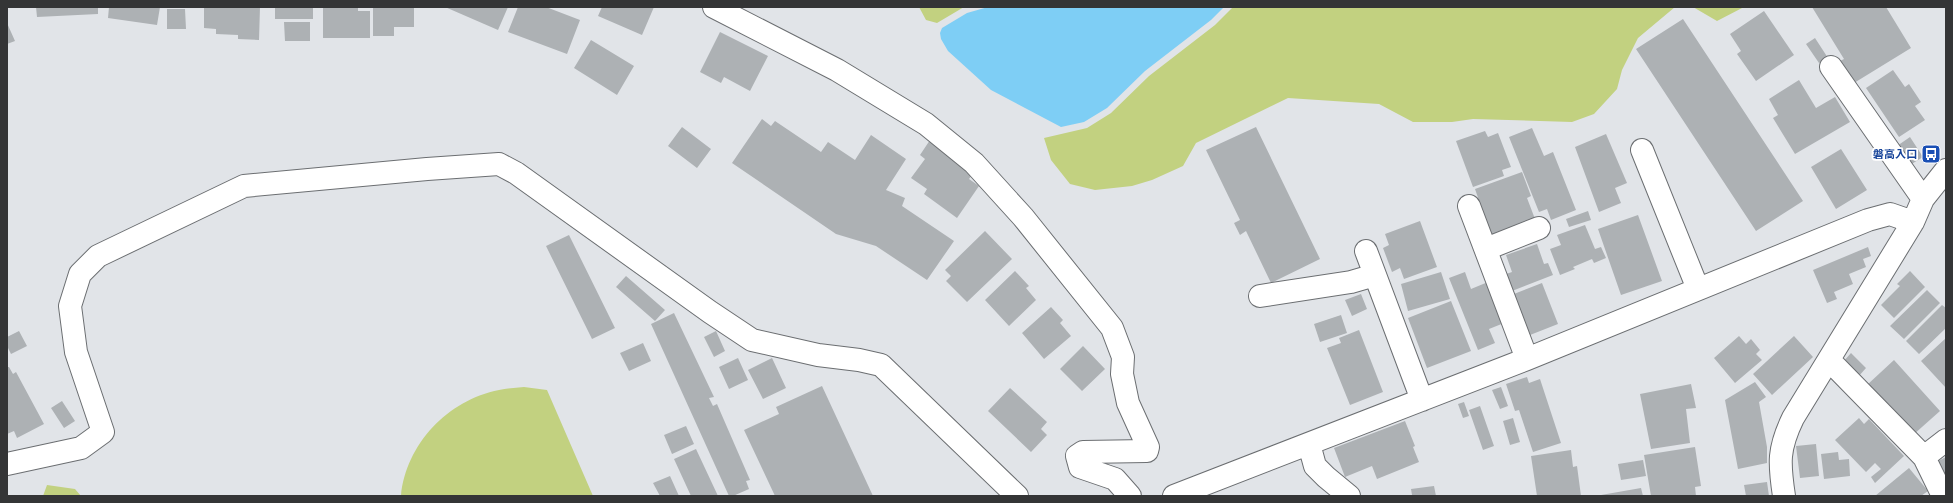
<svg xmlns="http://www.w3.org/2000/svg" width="1953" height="503" viewBox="0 0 1953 503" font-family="Signika,'Noto Sans JP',sans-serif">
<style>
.green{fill:#c2d180}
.water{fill:#7ecef5}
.building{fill:#adb1b4}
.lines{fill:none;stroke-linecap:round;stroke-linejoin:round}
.minor-casing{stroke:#6b6e71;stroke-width:24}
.minor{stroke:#fff;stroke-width:22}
.labels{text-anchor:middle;stroke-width:3.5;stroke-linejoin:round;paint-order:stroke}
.transit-label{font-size:11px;font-weight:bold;fill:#164399;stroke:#fff;text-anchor:end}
</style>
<rect width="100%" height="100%" fill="#e1e4e8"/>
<!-- green -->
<path class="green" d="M919,7H964L937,23L926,20Z
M1233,7H1675L1638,38L1622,70L1617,89L1594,114L1572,122L1473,119L1452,122H1413L1379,104L1288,98L1196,143L1183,166L1152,180L1132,186L1095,190L1070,184L1051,160L1044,138L1087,128L1111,113L1149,76L1215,25Z
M1693,7H1744L1717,21Z
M524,387L547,390L593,496H401C406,444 448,400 499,390C507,388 516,388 524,387Z
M47,485L75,489L81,496H43Z"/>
<!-- water -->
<path class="water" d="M988,7H1224L1211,20L1145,71L1107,108L1084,122L1061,127L991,90L948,51L941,39L940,33L942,28L967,13Z"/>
<!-- building -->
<path class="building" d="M36,7H98V14L37,17Z
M109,7H160L157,25L108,18Z
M204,7H260L259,40L238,39V35L216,34V29L204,28Z
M275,7H313V19H275Z
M323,7H358V11H370V38H323Z
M373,7H414V27H394V36H373Z
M445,7H508L498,30Z
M518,7H546L580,20L567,54L508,32Z
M602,7H654L642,35L598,16Z
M1812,7H1886L1911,48L1854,83L1840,61L1844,59Z
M167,9H185L186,29H167Z
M1764,11L1794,55L1756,81L1737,54L1741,51L1730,34Z
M1683,19L1803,201L1756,231L1636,49Z
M284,22H310V41H285Z
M7,23L15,41L7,44Z
M720,32L768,56L750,91L724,77L721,83L700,72Z
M1815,38L1828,58L1819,63L1806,44Z
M591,40L634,66L617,95L574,68Z
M1893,70L1905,87L1909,84L1921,102L1915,106L1925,120L1899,137L1866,88Z
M1799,80L1816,108L1835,97L1850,122L1795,154L1773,118L1778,115L1769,99Z
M762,119L771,126L775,121L821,152L828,142L855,160L871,135L906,159L886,190L905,198L902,206L954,241L927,280L876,246L836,234L732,163Z
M682,127L711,149L697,168L668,146Z
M1256,127L1320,259L1271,283L1246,231L1240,235L1234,223L1240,220L1206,150Z
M1532,128L1544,156L1553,152L1576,210L1551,220L1547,209L1539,212L1509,137Z
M1485,131L1488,137L1498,133L1511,167L1502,170L1504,176L1473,187L1456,141Z
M1606,134L1627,183L1615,188L1621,203L1599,212L1575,147Z
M1910,137L1923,157L1910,165L1897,146Z
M930,140L974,172L969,179L979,186L957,218L924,194L927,189L911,178L925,159L920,155Z
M1841,149L1867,190L1836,209L1811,167Z
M1522,172L1531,196L1527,198L1535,219L1491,235L1475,189Z
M1588,211L1591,220L1569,227L1566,219Z
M1638,215L1662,281L1621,295L1598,229Z
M1420,221L1437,267L1404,279L1400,268L1392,272L1383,248L1389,245L1385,234Z
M1585,225L1595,249L1601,247L1606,258L1594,263L1592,259L1573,267L1575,269L1560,275L1550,249L1561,245L1557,235Z
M985,231L1012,259L967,302L946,281L951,276L945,270Z
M569,235L615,328L592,339L546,246Z
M1537,244L1544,264L1548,263L1553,275L1512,291L1506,274L1512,272L1506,255Z
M1868,247L1871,256L1863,259L1866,267L1849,274L1853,284L1834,292L1837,299L1827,303L1813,270Z
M1015,271L1029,286L1026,288L1036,300L1009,326L985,300Z
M1910,271L1925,287L1894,318L1881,305L1900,286L1897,284Z
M1441,272L1450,299L1408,311L1401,284Z
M1465,272L1471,289L1488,282L1504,323L1489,329L1495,343L1478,350L1449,278Z
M626,276L665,310L655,321L616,287Z
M1542,283L1558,324L1530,335L1514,294Z
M1927,290L1940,303L1904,339L1890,326Z
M1361,294L1367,309L1352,316L1345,300Z
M1451,301L1471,351L1427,368L1408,318Z
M1942,305L1946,308V328L1919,354L1906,341Z
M1051,307L1063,320L1060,323L1071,336L1044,359L1022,333Z
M674,313L714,397L709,398L713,406L717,404L750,480L746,481L749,489L733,496H729L651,324Z
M1341,315L1347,333L1320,342L1314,324Z
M1359,330L1383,392L1350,405L1327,348L1341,343L1339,338Z
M19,331L27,346L11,354L7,346V337Z
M716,331L725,351L714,357L704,337Z
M1739,336L1746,344L1751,339L1760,350L1756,354L1762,360L1735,383L1714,358Z
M1794,336L1813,357L1772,395L1753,374Z
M1946,338V388L1921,361Z
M643,343L651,361L629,371L620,353Z
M1083,346L1105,369L1082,391L1060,369Z
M1851,353L1866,368L1858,377L1843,362Z
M738,358L748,380L729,389L719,367Z
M772,358L786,388L763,399L748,370Z
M1894,360L1940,411L1913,435L1867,385Z
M7,367H9L13,374L16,372L44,424L17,438L14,431L7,434Z
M1527,377L1529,383L1540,379L1561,443L1533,452L1519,410L1515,411L1506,384Z
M1755,382L1766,397L1759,402L1767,447V463L1738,469L1725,400Z
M1691,384L1696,408L1686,409L1690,443L1651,449L1640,394Z
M822,386L873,496H775L744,430L779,414L776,407Z
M1501,387L1508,406L1500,409L1492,390Z
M1010,388L1047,422L1041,429L1047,435L1031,452L988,411Z
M62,401L75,421L64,428L51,408Z
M1464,402L1469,416L1463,418L1458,404Z
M1480,406L1494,446L1483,450L1469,410Z
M1513,418L1520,442L1510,445L1503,421Z
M1859,418L1864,424L1869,419L1904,456L1875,483L1871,477L1881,469L1875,463L1866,472L1835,440Z
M1405,421L1415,446L1413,447L1419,462L1377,479L1372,466L1345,477L1334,448Z
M686,426L694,444L672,454L664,435Z
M1816,444L1819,476L1800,478L1796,446Z
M1695,447L1701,486L1695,487L1696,496H1651L1644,455Z
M696,449L718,496H691L674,459Z
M1571,450L1573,467L1577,466L1581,496H1537L1531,456Z
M1838,452L1839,460L1849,459L1850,476L1824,479L1821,454Z
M1946,457V481L1936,462Z
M1643,460L1646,476L1621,480L1618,464Z
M1909,468L1928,491L1921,496H1875Z
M670,476L679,496H660L653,483Z
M1767,482L1769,496H1746L1744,485Z
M1434,486L1436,496H1409L1412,495L1411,489Z
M1641,488L1643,496H1601V495Z"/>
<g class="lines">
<defs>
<path id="minor" d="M714,7L837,70L926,124L974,163L1023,217L1112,328L1123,357L1122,374L1128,403L1148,447L1147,451L1083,452L1077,456L1080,467L1115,479L1130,496
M1831,67L1923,199
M1642,150L1698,289
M1469,206L1527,359
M1486,249L1539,228
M1366,251L1422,400
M1260,296L1351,282L1375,275
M1829,360L1924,457L1943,496
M1309,444L1315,466L1326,477L1349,496
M1924,457L1946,440
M7,464L81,448L103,432L76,352L70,306L80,274L98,256L244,186L427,169L499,164L516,173L710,312L752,340L818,355L859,360L881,365L1017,496
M1174,496L1527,359L1868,220L1890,214L1913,222
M1784,496C1779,463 1778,449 1793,418L1913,222L1923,199L1946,170"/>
</defs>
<!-- minor casing -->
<use href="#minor" class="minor-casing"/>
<!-- minor -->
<use href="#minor" class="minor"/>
</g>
<!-- icons -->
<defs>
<symbol id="bus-square" viewBox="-11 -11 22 22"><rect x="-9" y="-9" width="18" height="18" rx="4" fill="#1a4fb4" stroke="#fff"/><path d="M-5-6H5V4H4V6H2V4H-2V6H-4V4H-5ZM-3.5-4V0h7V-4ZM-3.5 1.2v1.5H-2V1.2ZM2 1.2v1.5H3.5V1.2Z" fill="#fff"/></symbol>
</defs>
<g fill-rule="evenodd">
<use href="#bus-square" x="1920" y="143" width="22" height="22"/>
</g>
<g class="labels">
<!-- transit labels -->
<g class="transit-label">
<text x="1917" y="158">磐高入口</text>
</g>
</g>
<!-- border -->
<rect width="1953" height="503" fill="none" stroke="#343536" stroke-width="16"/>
</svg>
